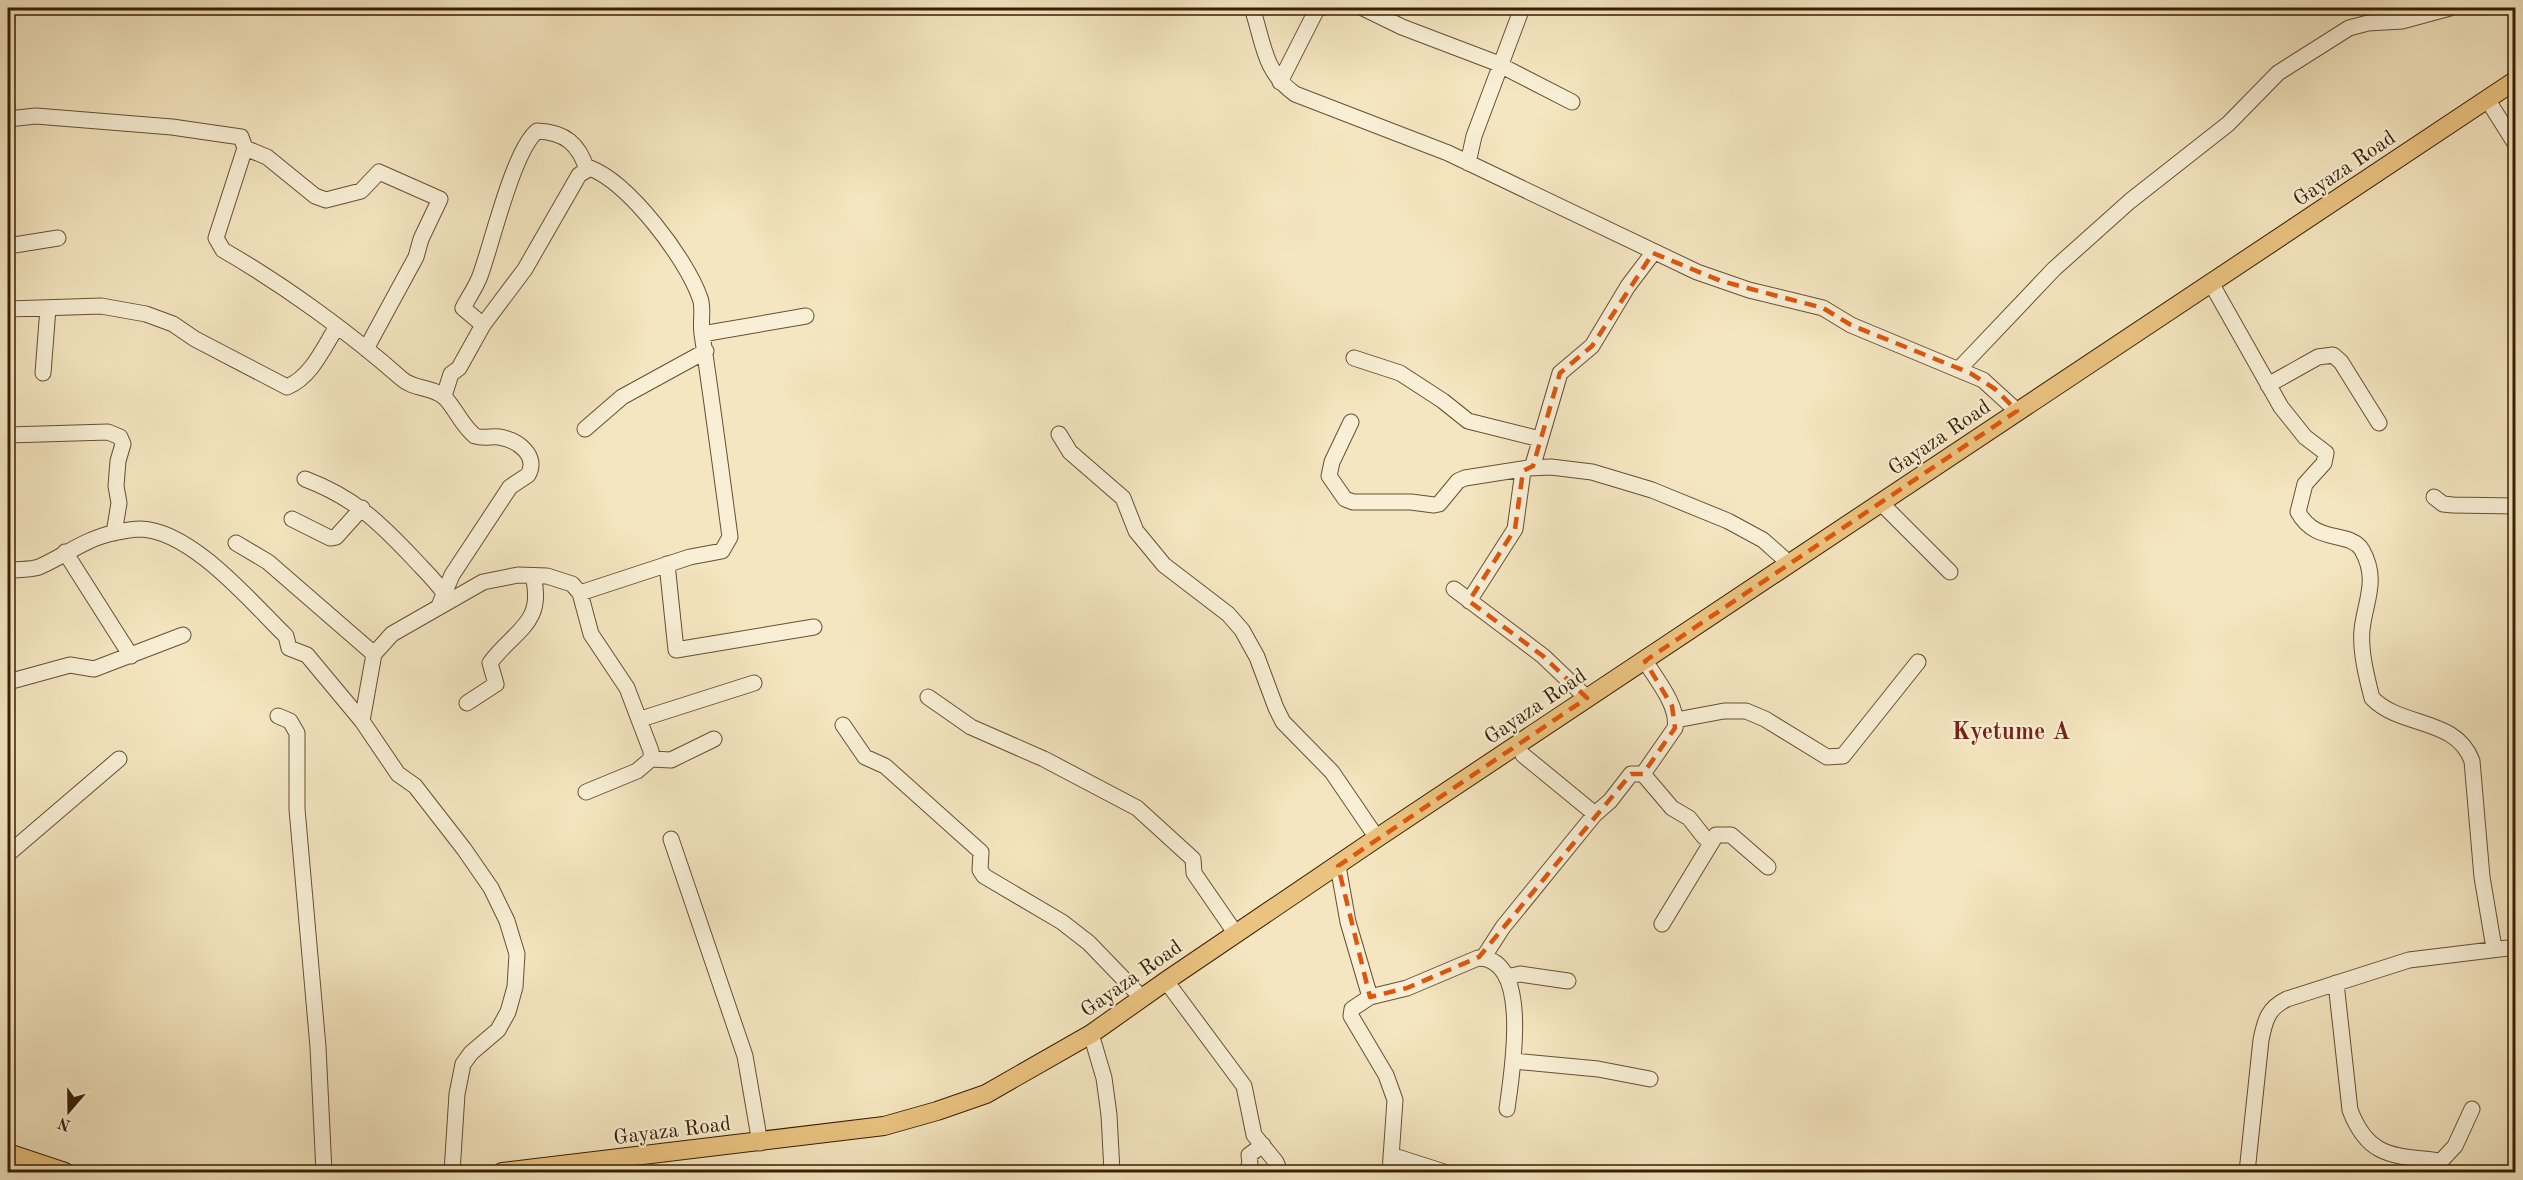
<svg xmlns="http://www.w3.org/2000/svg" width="2523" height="1180" viewBox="0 0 2523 1180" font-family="'Old Standard TT',serif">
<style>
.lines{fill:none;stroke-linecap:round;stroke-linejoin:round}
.minor-casing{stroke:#674f32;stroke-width:17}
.major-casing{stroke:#381d03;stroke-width:20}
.minor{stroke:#f8efd6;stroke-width:15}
.major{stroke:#eac380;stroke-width:18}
.marked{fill:none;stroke:#df560c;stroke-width:4.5;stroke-dasharray:12 8;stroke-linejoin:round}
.labels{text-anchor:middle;stroke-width:4.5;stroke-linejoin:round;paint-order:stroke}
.street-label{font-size:21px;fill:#381d03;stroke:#f8efd6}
.quarter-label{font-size:24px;font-weight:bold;fill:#7a1f14;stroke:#f8efd6}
</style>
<rect width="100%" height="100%" fill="#f4e6c0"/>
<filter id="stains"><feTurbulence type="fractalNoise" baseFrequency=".00333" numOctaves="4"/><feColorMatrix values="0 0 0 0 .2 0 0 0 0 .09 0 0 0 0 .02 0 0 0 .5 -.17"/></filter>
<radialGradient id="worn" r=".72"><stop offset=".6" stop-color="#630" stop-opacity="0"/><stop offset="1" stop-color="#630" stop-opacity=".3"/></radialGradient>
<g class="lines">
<defs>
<path id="minor" d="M1252,8C1264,43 1263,71 1295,94L1448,153L1697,272L1749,290L1823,308L1851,325L1983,380L2017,411
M1363,8L1402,27L1494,62L1572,102
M1280,82L1317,9L1321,8
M2487,99L2516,145
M8,119L36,116L172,127L241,137L245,148
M1468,163L1474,136L1522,8
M8,246L58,238
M2211,283L2281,407L2305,437L2326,453L2324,463L2305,484L2298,512C2316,545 2350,530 2362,550C2379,580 2365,601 2362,630C2360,652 2367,678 2372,698C2401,728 2456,717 2472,761L2482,877L2494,948
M8,309L101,306L146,314L173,324L195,339L287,387C311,377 323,349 336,328
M483,325L463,308C468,298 476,287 480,276C492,244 513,151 537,131C565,132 579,144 587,170
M702,334L806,316
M366,349L416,257L421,239L440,199L379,172L361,191L326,200L315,196L267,157L245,148L216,238L223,250C284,285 350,333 402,379C413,389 433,387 444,397C455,407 461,425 475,436C484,439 491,436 499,437C518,440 539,456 528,475L510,487L452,575L439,606
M1354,358L1400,373L1443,401L1468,421L1540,439
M1959,369L2054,269L2130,201L2228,124L2278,73L2349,28L2368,23L2402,21L2450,8
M43,373L48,308
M2268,385L2318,357L2333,355L2341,362L2379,423
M444,396L451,374L459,368L483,325L525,269L579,175L590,168C629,183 686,258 700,298C704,308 700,322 702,334C712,401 721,469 730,537L722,551L690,557L580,593
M1351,422L1332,462L1329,476L1345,499L1353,502H1411L1434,505L1439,504L1458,481L1465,478L1528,468L1551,467L1592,472L1652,490L1728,521L1763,540L1790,564
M585,429L622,397L706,351
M1059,434L1070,452L1123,498L1136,531L1164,565L1228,614L1242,630L1257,657L1276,708L1283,722L1332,772L1377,838
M8,435L108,432L120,437L123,444L118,461L116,486L119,503L114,533
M1532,468L1560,373L1592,346L1628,286L1653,253
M305,479C353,497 378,521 413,558C423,569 435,580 444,593
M2434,497L2443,504L2453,505L2516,506
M1881,503L1950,572
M292,519L330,538L336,537L362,508
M236,543L268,562L374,654
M65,552L131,656
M667,564L676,650L814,627
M8,571C17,569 31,570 39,567C64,556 85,539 113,533C122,531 132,529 141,529C192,531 251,602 286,636L289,648L307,655L362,721L398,774L415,786L464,849L491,888L507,921L517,954L515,987L508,1012L498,1030L471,1053L463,1064L457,1094L452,1172
M1454,589L1543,656L1587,698
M1469,601L1515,529L1523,471
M8,682L70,665L94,669L183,635
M928,697L971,727L1044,759L1137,808L1193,859L1194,873L1236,934
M467,703L496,684L490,663C514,630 545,624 533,576
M278,716L290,721L297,733V809L318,1047L324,1172
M641,719L754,683
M1676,720L1724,711H1746L1765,719L1827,757L1843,756L1918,662
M362,721L374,654L392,634L483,582L518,575L547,576L572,584L580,593L591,634L627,688L651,751V759L637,771L586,792
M843,725L865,757L885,766L981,852L980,870L984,876L1062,922L1089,943L1142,998
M1523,755L1595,814
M651,759L671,760L714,739
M1643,774L1672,808L1689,818L1704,837
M671,839L745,1056L760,1143
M8,854L119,759
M1338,866L1348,922L1370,997
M1662,924L1716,835H1731L1768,867
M1483,958L1503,927L1595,814L1610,801L1631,774H1643L1675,728C1679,706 1656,679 1645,661
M1507,977L1520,974L1568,981
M1166,981L1244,1086L1254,1135L1276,1162L1280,1172
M2336,983L2350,1110C2369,1160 2396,1155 2441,1161L2455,1146L2472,1109
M1091,1034L1104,1078L1109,1115L1112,1172
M1513,1061L1598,1069L1650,1079
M1391,1155L1444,1172
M1246,1172L1250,1164L1249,1155L1263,1145
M1390,1172L1395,1100L1386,1075L1351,1016L1352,1009L1370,997L1407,988L1478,958C1533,957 1511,1077 1507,1109
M2247,1172L2261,1040C2265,1020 2268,1008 2287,999L2409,960L2516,947"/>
<path id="major" d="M8,1153L65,1172
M502,1172L884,1126L937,1111L986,1094L1091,1034L1166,981L1377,838L2516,80"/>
</defs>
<!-- minor casing -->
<use href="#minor" class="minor-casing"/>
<!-- major casing -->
<use href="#major" class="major-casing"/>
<!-- minor -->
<use href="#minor" class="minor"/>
<!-- major -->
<use href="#major" class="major"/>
</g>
<!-- marked area -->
<path class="marked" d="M1653,253L1721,281L1823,308L1851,325L1970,373L1995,389L2017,411L1645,661L1672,706L1675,728L1643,774H1631L1479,957L1407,988L1370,997L1338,866L1587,698L1543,656L1469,601L1515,529L1523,471L1533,466L1560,373L1592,346Z"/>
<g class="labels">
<!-- street labels -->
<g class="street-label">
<text transform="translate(2344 168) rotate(-34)" y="7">Gayaza Road</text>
<text transform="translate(1939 437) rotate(-34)" y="7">Gayaza Road</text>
<text transform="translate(1535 706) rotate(-34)" y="7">Gayaza Road</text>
<text transform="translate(1131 978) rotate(-35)" y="7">Gayaza Road</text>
<text transform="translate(672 1130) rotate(-7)" y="7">Gayaza Road</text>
</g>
<!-- quarter labels -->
<g class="quarter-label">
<text x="2011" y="739">Kyetume A</text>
</g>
</g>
<!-- margin -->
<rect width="2523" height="1180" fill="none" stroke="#f4e6c0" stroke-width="30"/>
<rect x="9" y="9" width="2505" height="1162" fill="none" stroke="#381d03" stroke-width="3"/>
<rect x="15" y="15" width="2493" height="1150" fill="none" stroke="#381d03" stroke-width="1.5"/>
<!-- north arrow -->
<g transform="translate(69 1111) rotate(200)" stroke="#f8efd6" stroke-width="4.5" paint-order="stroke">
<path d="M0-4.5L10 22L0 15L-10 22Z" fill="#381d03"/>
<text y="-9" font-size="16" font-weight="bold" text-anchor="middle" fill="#381d03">N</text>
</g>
<rect width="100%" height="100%" filter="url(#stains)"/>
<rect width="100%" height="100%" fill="url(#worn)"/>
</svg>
